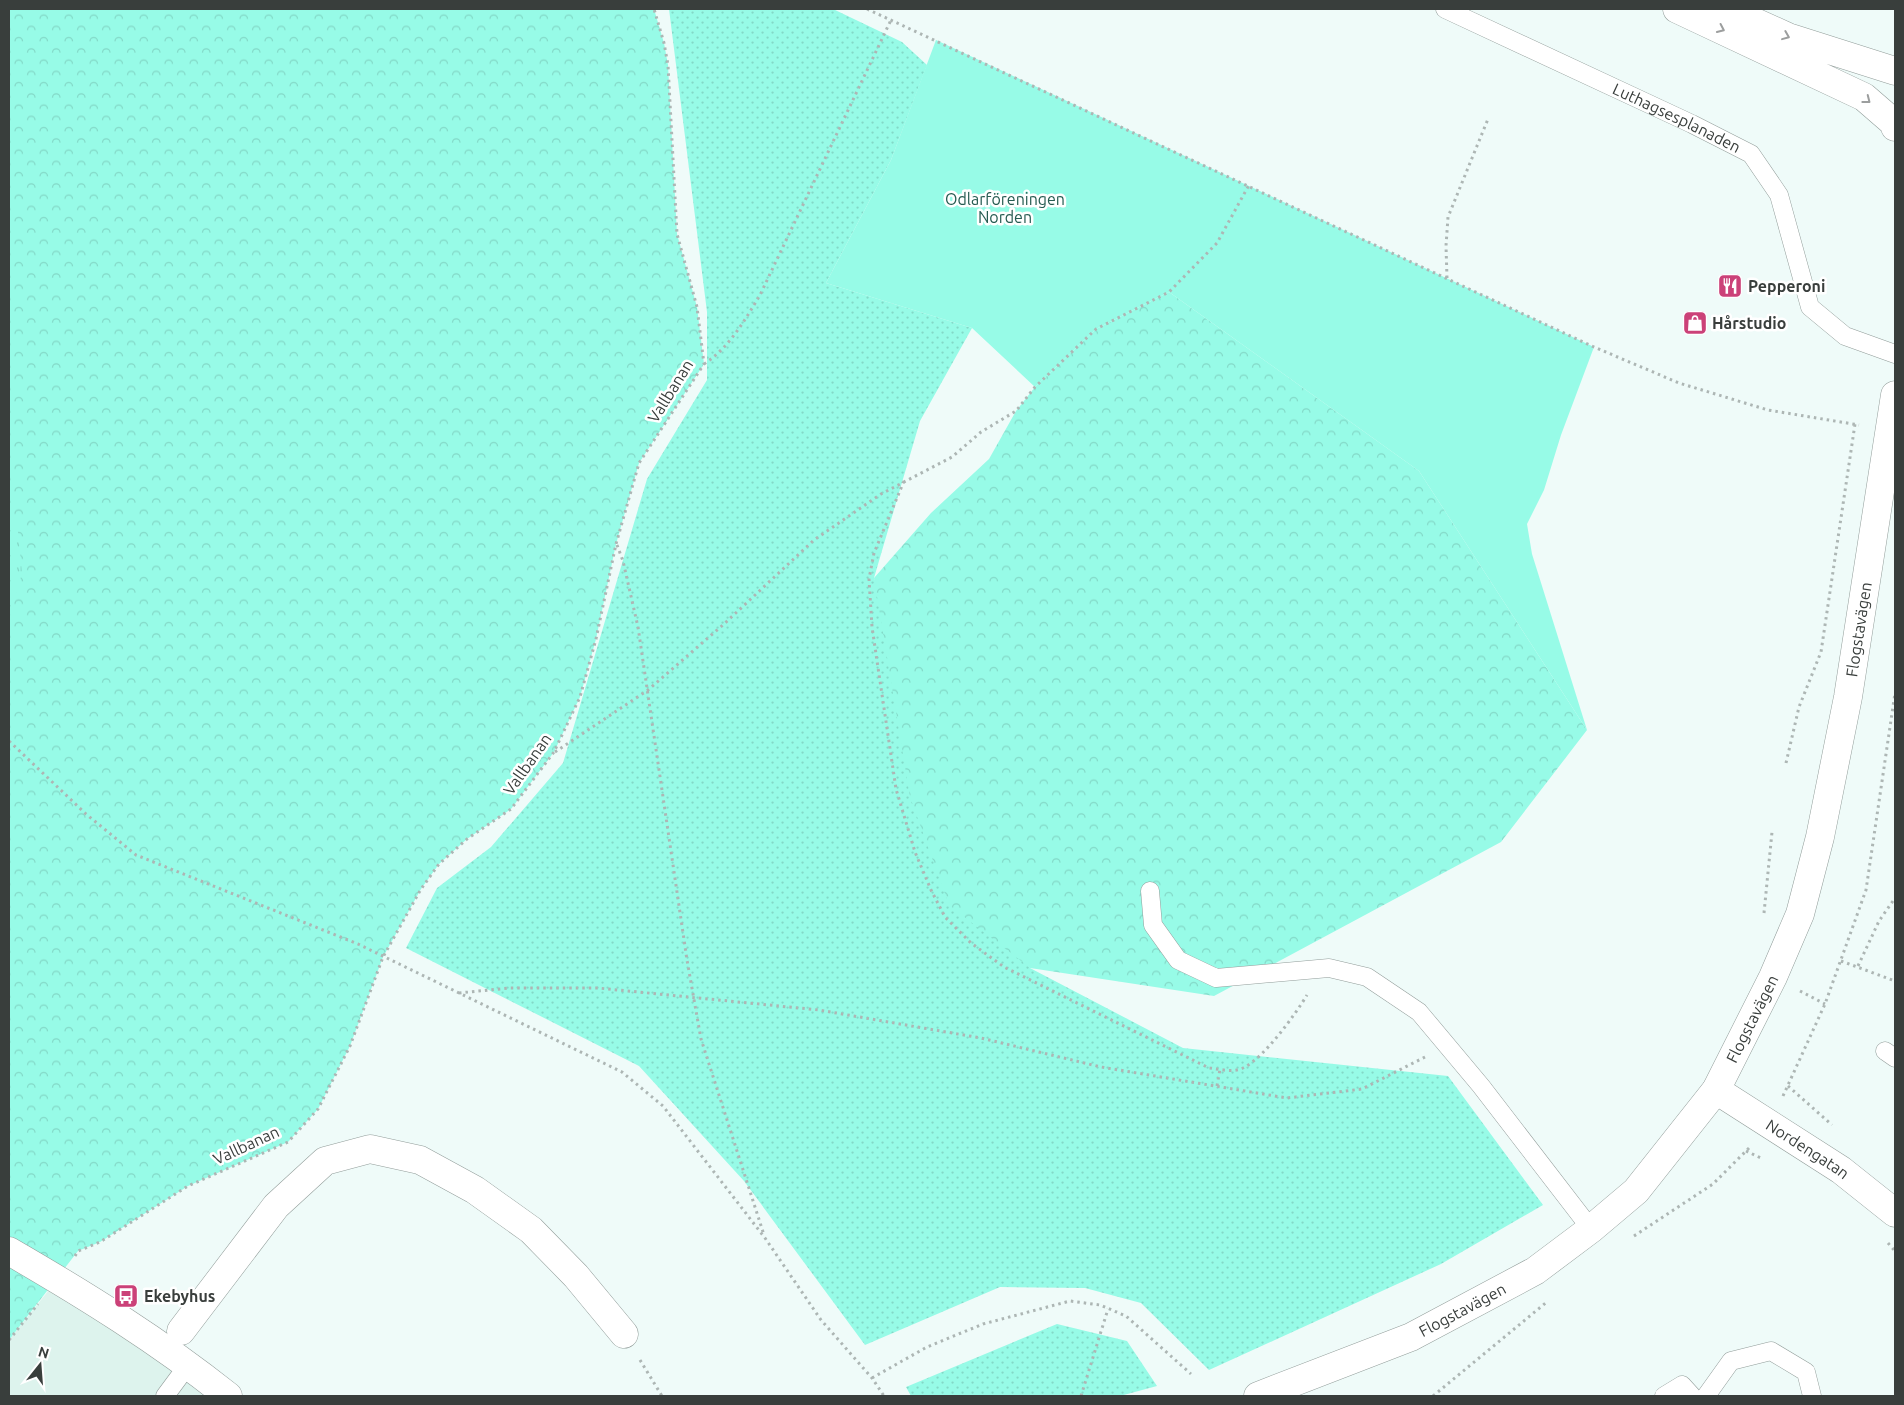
<svg xmlns="http://www.w3.org/2000/svg" width="1904" height="1405" viewBox="0 0 1904 1405" font-family="Ubuntu,sans-serif">
<style>
.built{fill:#ddf3ed}
.grass{fill:url(#grass-dots)}
.forest{fill:url(#forest-crowns)}
.park{fill:url(#park-tufts)}
.garden{fill:#97fbe7}
.lines{fill:none;stroke-linecap:round;stroke-linejoin:round}
.lane-casing{stroke:#929d9a;stroke-width:19}
.street-casing{stroke:#929d9a;stroke-width:29}
.secondary-casing{stroke:#929d9a;stroke-width:29}
.path{stroke:#adb6b4;stroke-width:3;stroke-dasharray:2.5 4;stroke-linecap:butt}
.lane{stroke:#fff;stroke-width:18}
.street{stroke:#fff;stroke-width:28}
.secondary{stroke:#fff;stroke-width:28}
.oneway{stroke:#9c9e9e}
.labels{text-anchor:middle;stroke-width:5;stroke-linejoin:round;paint-order:stroke}
.street-label{font-size:16px;fill:#393e3c;stroke:#fff}
.park-label{font-size:16px;fill:#265c52;stroke:#fff}
.poi-label{font-size:16px;font-weight:bold;fill:#393e3c;stroke:#fff;text-anchor:start}
</style>
<defs>
<pattern id="grass-dots" width="8" height="8" patternUnits="userSpaceOnUse" patternTransform="scale(1.25)"><rect width="8" height="8" fill="#97fbe7"/><path d="M2 2h.1M6 6h.1" fill="none" stroke="#83d8c7" stroke-width="1.8" stroke-linecap="round"/></pattern>
<pattern id="forest-crowns" width="20" height="18" patternUnits="userSpaceOnUse" patternTransform="scale(1.25)"><rect width="20" height="18" fill="#97fbe7"/><path d="M2 6a3 3 0 1 1 6 0M12 15a3 3 0 1 1 6 0" fill="none" stroke="#83d8c7"/></pattern>
<pattern id="park-tufts" width="24" height="20" patternUnits="userSpaceOnUse" patternTransform="scale(1.25)"><rect width="24" height="20" fill="#97fbe7"/><path d="M3 7l-1-3M5 7V3M7 7l1-3M15 17l-1-3M17 17v-4M19 17l1-3" fill="none" stroke="#83d8c7"/></pattern>
</defs>
<rect width="100%" height="100%" fill="#effbf9"/>
<!-- built -->
<path class="built" d="M49,1290L91,1315L180,1375L206,1396H9V1340Z"/>
<!-- grass -->
<path class="grass" d="M669,9H833L902,42L927,65L891,160L826,283L972,328L920,421L874,578L1030,968L1183,1048L1448,1076L1543,1205L1441,1264L1209,1370L1141,1303L1085,1288L1000,1287L865,1345L744,1181L639,1066L406,948L437,888L491,847L563,763L647,479L707,380V312Z
M1057,1324L1127,1341L1157,1386L1120,1396H911L906,1387Z"/>
<!-- forest -->
<path class="forest" d="M9,9H654L664,43L668,65L677,234L697,307L704,364L639,463L616,544L596,639L580,697L554,752L511,809L467,839L439,864L421,889L383,957L350,1046L318,1109L288,1142L188,1186L100,1242L78,1251L9,1340Z
M1169,292L1419,471L1587,730L1501,842L1214,996L1030,968L949,905L910,797L874,578L931,513L989,459L1016,411L1035,387L1096,329Z"/>
<!-- park -->
<path class="park" d="M9,514L17,522L22,573L9,621Z"/>
<!-- garden -->
<path class="garden" d="M936,40L1594,347L1561,435L1544,490L1527,524L1532,554L1587,730L1419,471L1169,292L1096,329L1035,387L972,328L826,283L891,160Z"/>
<g class="lines">
<defs>
<g id="lane">
<path id="s1" d="M1445,9L1692,124L1751,154L1779,195L1810,307L1845,336L1895,354"/>
<path d="M1150,891L1153,925L1178,960L1216,978L1329,968L1367,977L1419,1012L1481,1086L1591,1229"/>
<path d="M1885,1051L1895,1058"/>
<path d="M165,1396L188,1365"/>
<path d="M1664,1396L1682,1385L1692,1396"/>
<path d="M1706,1396L1731,1361L1771,1351L1806,1372L1812,1396"/>
</g>
<g id="street">
<path id="s2" d="M1716,1090L1841,1170L1895,1213"/>
<path d="M9,1251C85,1295 159,1341 228,1396"/>
<path d="M181,1331L276,1206L325,1161L370,1149L420,1160L475,1190L531,1230L576,1276L624,1334"/>
<path id="s3" d="M1258,1396L1411,1337L1535,1271L1591,1229L1636,1191L1716,1090L1773,977L1800,914L1820,837L1848,697L1895,395"/>
</g>
<path id="secondary" d="M1677,9L1864,97L1894,123L1895,127
M1726,9L1788,37L1895,71"/>
</defs>
<!-- lane casing -->
<use href="#lane" class="lane-casing"/>
<!-- street casing -->
<use href="#street" class="street-casing"/>
<!-- secondary casing -->
<use href="#secondary" class="secondary-casing"/>
<!-- path -->
<path class="path" d="M867,9L1594,347L1679,383L1768,410L1859,425
M1447,278L1446,246L1448,217L1488,119
M704,364C729,348 745,320 760,295L891,20
M904,481L874,553L869,579L872,627L896,789L915,852L931,890L945,917L971,943L1004,967L1209,1068C1220,1069 1232,1073 1243,1068C1264,1058 1295,1015 1307,995
M617,545L623,561L638,627L687,960L701,1039L764,1235
M9,741L86,814L136,855L358,944L622,1072L663,1106L765,1238L821,1320L872,1378L884,1396
M555,752L648,690L724,624L814,540L881,494L952,457L981,432L1016,411L1035,387L1096,329L1169,292L1217,243L1249,185
M1786,763L1799,707L1821,652L1855,424
M1764,913L1772,832
M1841,961L1895,981
M1858,966L1879,921L1895,898
M1800,991L1825,1004
M459,993L510,988H598L819,1010L981,1038L1101,1067L1287,1098L1362,1089L1425,1057
M1217,1086L1220,1069
M1788,1086L1832,1125
M1783,1096L1825,1004L1866,890L1895,693
M1746,1151L1761,1158
M1634,1236L1713,1184L1750,1147
M1888,1243L1895,1251
M75,1256L78,1251L100,1242L188,1186L288,1142L318,1109L350,1046L383,957L421,889L439,864L467,839L511,809L554,752L580,697L596,639L616,544L639,463L704,364L697,307L677,234L668,65L664,43L654,9
M9,1340L38,1304
M640,1360L662,1396
M872,1378L927,1347L983,1324L1070,1301L1100,1305L1126,1316L1191,1374
M1081,1396L1108,1309
M1433,1396L1548,1301"/>
<!-- lane -->
<use href="#lane" class="lane"/>
<!-- street -->
<use href="#street" class="street"/>
<!-- secondary -->
<use href="#secondary" class="secondary"/>
</g>
<!-- one-way arrows -->
<defs><path id="oneway-chevron" d="M-2-3.5L2.5 0L-2 3.5" fill="none" stroke-width="1.6" stroke-linecap="round" stroke-linejoin="round" transform="scale(1.25)"/></defs>
<g class="oneway">
<use href="#oneway-chevron" transform="translate(1721 29) rotate(25)"/>
<use href="#oneway-chevron" transform="translate(1786 36) rotate(22)"/>
<use href="#oneway-chevron" transform="translate(1867 100) rotate(38)"/>
</g>
<!-- icons -->
<defs>
<symbol id="restaurant-square" viewBox="-11 -11 22 22"><rect x="-9" y="-9" width="18" height="18" rx="4" fill="#cb4178" stroke="#fff"/><path d="M-5-6h1v4h1v-4h1v4h1v-4h1v5L-1.5 .5V6h-2V.5L-5-1ZM5-6V6H3V1.5H1.5Q1.5-4 5-6Z" fill="#fff"/></symbol>
<symbol id="shop-square" viewBox="-11 -11 22 22"><rect x="-9" y="-9" width="18" height="18" rx="4" fill="#cb4178" stroke="#fff"/><path d="M-5-2.5h2.3a2.7 3.5 0 0 1 5.4 0H5L5.5 6h-11ZM-1.5-2.5h3a1.5 2.3 0 0 0-3 0Z" fill="#fff"/></symbol>
<symbol id="bus-square" viewBox="-11 -11 22 22"><rect x="-9" y="-9" width="18" height="18" rx="4" fill="#cb4178" stroke="#fff"/><path d="M-5-6H5V4H4V6H2V4H-2V6H-4V4H-5ZM-3.5-4V0h7V-4ZM-3.5 1.2v1.5H-2V1.2ZM2 1.2v1.5H3.5V1.2Z" fill="#fff"/></symbol>
</defs>
<g fill-rule="evenodd">
<use href="#restaurant-square" x="1716" y="272" width="28" height="28"/>
<use href="#shop-square" x="1681" y="309" width="28" height="28"/>
<use href="#bus-square" x="112" y="1282" width="28" height="28"/>
</g>
<g class="labels">
<!-- street labels -->
<g class="street-label">
<text dy="6" stroke="none"><textPath href="#s1" startOffset="256">Luthagsesplanaden</textPath></text>
<text transform="translate(670 391) rotate(-58)" y="6">Vallbanan</text>
<text dy="6" stroke="none"><textPath href="#s3" startOffset="1048">Flogstavägen</textPath></text>
<text transform="translate(527 764) rotate(-55)" y="6">Vallbanan</text>
<text dy="6" stroke="none"><textPath href="#s3" startOffset="642">Flogstavägen</textPath></text>
<text transform="translate(246 1145) rotate(-25)" y="6">Vallbanan</text>
<text dy="6" stroke="none"><textPath href="#s2" startOffset="109">Nordengatan</textPath></text>
<text dy="6" stroke="none"><textPath href="#s3" startOffset="222">Flogstavägen</textPath></text>
</g>
<!-- park labels -->
<g class="park-label">
<text x="1005" y="205">Odlarföreningen<tspan x="1005" dy="18">Norden</tspan></text>
</g>
<!-- poi labels -->
<g class="poi-label">
<text x="1748" y="292">Pepperoni</text>
<text x="1712" y="329">Hårstudio</text>
<text x="144" y="1302">Ekebyhus</text>
</g>
</g>
<!-- border -->
<rect width="1904" height="1405" fill="none" stroke="#393e3c" stroke-width="20"/>
<!-- north arrow -->
<g transform="translate(40 1365) rotate(17)" stroke="#ffffff" stroke-width="4" paint-order="stroke">
<path d="M0-4L9 19L0 12L-9 19Z" fill="#393e3c"/>
<text y="-8" font-size="14" font-weight="bold" text-anchor="middle" fill="#393e3c">N</text>
</g>
</svg>
